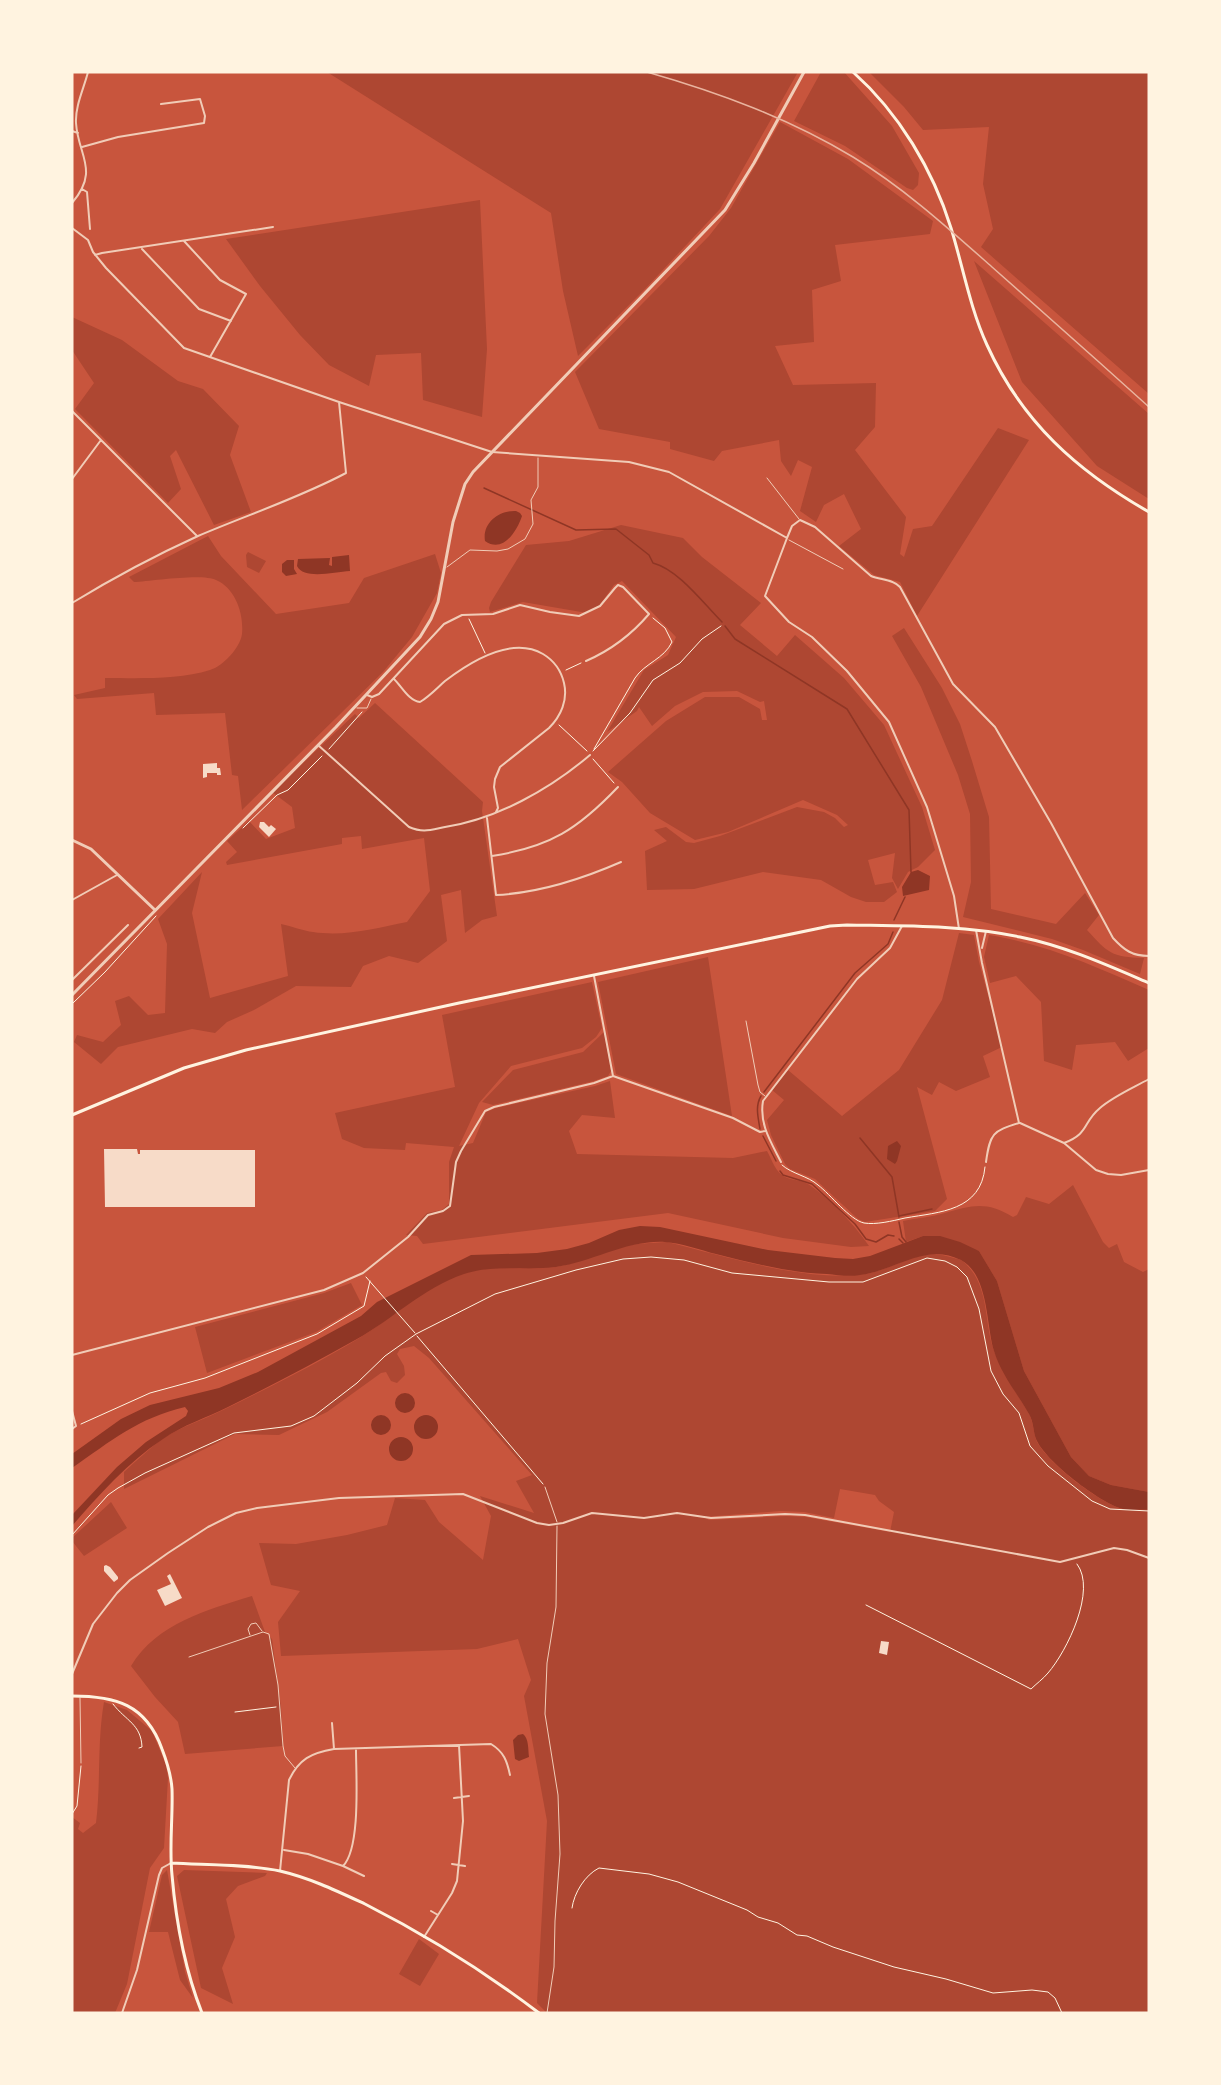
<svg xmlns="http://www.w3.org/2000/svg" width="1221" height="2085" viewBox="0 0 1221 2085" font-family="Mulish,sans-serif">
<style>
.green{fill:#ae4732;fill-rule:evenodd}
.water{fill:#8f3625}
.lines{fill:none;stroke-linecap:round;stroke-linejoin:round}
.stream{stroke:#8f3625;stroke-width:1.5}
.building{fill:#f7dbc8}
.path{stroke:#fff3e0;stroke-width:1}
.service{stroke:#f1ccb7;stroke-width:1}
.minor{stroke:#f1ccb7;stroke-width:2}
.tertiary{stroke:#f1ccb7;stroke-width:3}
.secondary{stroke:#fff3e0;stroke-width:3}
.primary{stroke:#fff3e0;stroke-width:3}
.rail{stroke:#e9b49f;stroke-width:1.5}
</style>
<rect width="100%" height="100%" fill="#c8553d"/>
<!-- green -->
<path class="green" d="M327,72H798L720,209L646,288L578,356L563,291L551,213Z
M821,72H844L892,126L919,173L918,185L913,190L907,188L845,146L794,121Z
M869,72H1149V394L981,247L993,229L983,184L989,127L923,130L904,107Z
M780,122L848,159L933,221L930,234L835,245L841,281L812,290L814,342L775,346L793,385L876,383L875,427L855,450L906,517L900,554L904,557L913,529L932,526L998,428L1029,440L917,616L900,582L874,575L839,546L861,529L844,494L824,505L816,522L800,511L812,467L798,460L791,476L781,461L779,440L722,451L714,461L670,449V442L599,429L575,372L709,236L731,208Z
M480,200L487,349L482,417L423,400L421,353L376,355L369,386L329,365L300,335L260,286L226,239Z
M974,261L1149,414V499L1097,466L1022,382Z
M72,317L122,340L178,381L203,389L239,426L230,455L251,512L214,525L176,450L170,456L181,489L168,503L75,409L94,383L72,350Z
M621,525L683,538L702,557L761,603L740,625L777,656L795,635L844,678L884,725L922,807L935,850L918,867L908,872L898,889L892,878L895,853L868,860L875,885L893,882L897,892L884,902H866L851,897L821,880L763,872L694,889L647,890L645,851L667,841L654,830L666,827L686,842L694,843L720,836L797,807L824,812L835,818L844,827L848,825L837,815L803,800L728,832L695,840L650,813L622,782L608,772L666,721L705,697H739L760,709L762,720H767L764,701L760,702L737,691L703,692L675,706L652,726L639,707L637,711L607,732L644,670L668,655L676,637L622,581L614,585L599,606L587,613L523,602L490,612L489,608L491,602L526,545L569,541Z
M208,536L221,556L276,614L349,603L364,578L435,554L441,573L437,593L412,637L383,672L242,810L238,776L232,775L225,713L156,715L154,693L77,699L74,695L105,688V678C138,678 178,680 210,670C223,666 240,648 242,634C244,613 235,588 216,580C203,573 151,581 134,582L129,577Z
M248,552L266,561L259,573L247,567L246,555Z
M904,628L942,688L960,724L972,761L989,817L991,909L1056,924L1085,893L1099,915L1087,930C1108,953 1111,957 1144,958L1140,974L1083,950L1052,939L963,917L971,882L970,814L958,775L921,687L892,636Z
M375,703L483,802L482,811L497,916L482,920L465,933L461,890L441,895L447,941L418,963L389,956L363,966L351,987L296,986L254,1010L227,1022L215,1033L192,1029L118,1047L101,1064L74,1042L77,1035L103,1042L121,1025L115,1001L129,996L148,1015L165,1013L167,944L158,919L202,872L192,913L210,998L288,976L281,924C292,926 303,931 313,932C345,937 377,928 407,922L430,891L424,838L362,849L361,836L342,838V844L227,865L226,862L237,852L227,841L249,821L266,839L295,828L292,807L272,792L355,714L359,718Z
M959,933L974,935L979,962L1002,1047L983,1056L990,1077L956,1091L939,1082L932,1095L917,1087L947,1199L935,1211L865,1222L858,1219L815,1179L790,1169L785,1164L771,1135L767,1120L784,1100L772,1090L788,1070L842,1116L899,1070L942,1000Z
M989,935C1049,945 1094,966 1149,990V1048L1128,1061L1115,1042L1076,1045L1072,1070L1044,1061L1041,1002L1016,976L990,983L984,957Z
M708,957L732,1116L616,1074L598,982Z
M592,982L602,1028L596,1037L582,1048L511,1066L479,1103L459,1146L473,1143L486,1112L496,1108L595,1086L610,1081L615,1118L582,1115L569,1131L577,1154L733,1158L767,1151C772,1160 776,1173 785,1177C794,1181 803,1180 811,1186C834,1203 853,1223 869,1246L851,1247L783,1238L668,1213L423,1244L417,1236L406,1235L427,1213L442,1210L449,1204V1162L454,1147L406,1143L405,1150L364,1148L342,1139L335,1113L455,1087L442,1015Z
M604,1032L611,1071L608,1076L594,1081L493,1105L482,1102L513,1070L583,1052Z
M1073,1185L1103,1242L1109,1248L1117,1244L1124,1262L1143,1272L1149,1269V1492L1111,1485L1089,1476L1071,1457L1024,1371L997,1281L979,1251L923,1236L906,1242L903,1221C917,1218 932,1217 945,1213C972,1205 987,1201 1013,1217L1017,1215L1026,1197L1049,1204Z
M667,1242C725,1256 798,1280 858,1275C895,1272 915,1245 954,1258C959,1259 962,1260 966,1264C989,1287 984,1319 993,1348C999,1366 1018,1396 1028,1412C1034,1422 1033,1433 1037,1442C1050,1465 1097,1501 1122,1509C1130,1511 1141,1509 1149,1510V2013H547L537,2003L547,1821L524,1696L531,1680L518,1639L477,1649L281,1656L278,1622L300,1591L271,1585L259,1543L296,1544L347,1535L387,1525L395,1498L425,1500L439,1522L483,1560L491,1516L480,1496L534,1513L516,1481L532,1475L429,1358L414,1346L400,1349L397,1354L404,1366L405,1375L397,1383L391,1381L386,1372L381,1373L327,1412L279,1435L235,1434L124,1489V1472C136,1461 149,1449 162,1439C182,1426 203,1420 223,1410C270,1387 317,1364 361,1337C395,1316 426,1285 465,1273C495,1264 526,1271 556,1267C579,1263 599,1253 621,1247C636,1243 652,1243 667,1242ZM840,1489L875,1495L879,1501L894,1512L890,1532L806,1517L786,1516L709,1520L704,1517L780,1511L804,1512L834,1518Z
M351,1283L362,1305L316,1332L207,1373L195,1327L324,1293Z
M111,1502L127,1528L84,1556L72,1541V1538Z
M252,1596L265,1632L272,1639L281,1707L283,1746L185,1754L178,1722L155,1697L131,1666C157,1623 207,1610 252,1596Z
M104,1702L127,1710L152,1731L166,1765L168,1778L164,1848L150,1868L127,1984L115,2013H72V1817L80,1823L78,1829L83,1833L96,1823C101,1783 97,1742 104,1702Z
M167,1870L185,1972L193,1998L180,1980L168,1932H149L162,1875Z
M184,1870L267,1873L265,1876L238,1886L226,1899L235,1937L222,1968L233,2004L201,1988L177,1876Z
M419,1939L439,1954L420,1986L399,1974Z"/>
<!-- water -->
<path class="water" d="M516,511L520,513L522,516C517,531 503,554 485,541C482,523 499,510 516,511Z
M349,555L350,571C334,572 304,580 297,566L298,559L330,558L329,565L332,566V557Z
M294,560V569L297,574L286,576L282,572V564L287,560Z
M918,870L930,876L929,890L903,896L902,887L911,872Z
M897,1141L901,1146L897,1161L895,1164L887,1159L888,1146Z
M640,1226L660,1227L768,1250L835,1258L853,1259L870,1256L923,1236H940L960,1242L979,1251L997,1281L1024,1371L1071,1457L1089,1476L1111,1485L1149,1492V1510C1141,1509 1130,1511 1123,1509C1100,1503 1045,1461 1036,1439C1033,1431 1034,1423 1029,1414C1017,1393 1001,1374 994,1351C986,1325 989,1275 961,1260C925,1242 895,1271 860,1275C849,1277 837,1275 827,1274C790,1273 752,1263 716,1254C700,1250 682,1243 665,1242C626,1240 593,1262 556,1267C525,1271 494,1264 464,1274C423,1288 393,1319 357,1339C314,1363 271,1386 228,1407C206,1418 183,1425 163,1439C128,1462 99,1495 72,1526V1515L117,1467L146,1442L186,1416L188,1411L185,1407C138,1418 111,1441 72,1468V1454L121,1419L150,1405L219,1388L258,1372L361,1316L377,1302L471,1255L537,1253L567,1249L589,1243L619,1230Z
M395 1403a10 10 0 1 1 20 0a10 10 0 1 1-20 0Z
M371 1425a10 10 0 1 1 20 0a10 10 0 1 1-20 0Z
M414 1427a12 12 0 1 1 24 0a12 12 0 1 1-24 0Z
M389 1449a12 12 0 1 1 24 0a12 12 0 1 1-24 0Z
M523,1734C529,1739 528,1749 529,1757L519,1761L515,1759L513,1740L518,1735Z"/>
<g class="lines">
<!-- stream -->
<path class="stream" d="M484,488L576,530L616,529L649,555L653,563C679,570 703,603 722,622
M725,626L735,639L847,709L909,810L911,872
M894,920L905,897
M764,1092L855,973L888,944L893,932
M760,1129C758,1117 755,1106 761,1096
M763,1136L776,1161
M860,1138L892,1177L899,1217
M780,1171L783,1175L812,1184L855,1224L866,1239L876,1242L888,1235L894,1236
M899,1216L932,1209
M899,1222L902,1237L906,1242
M899,1239L903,1243"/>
</g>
<!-- building -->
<path class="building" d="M217,763V768H220L221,775H217V773H207V777L203,778V764Z
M260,822H264L269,827L271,825L276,829L269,837L259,827Z
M104,1149H137L138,1154H140V1150H255V1207H105Z
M106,1565L110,1567L118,1577V1579L114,1582L104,1571V1566Z
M170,1574L182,1598L165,1606L157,1590L171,1584L167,1576Z
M881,1641L889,1642L887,1655L879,1653Z"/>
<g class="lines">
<!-- path -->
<path class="path" d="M469,619L485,653
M566,670L581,663
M559,725L587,751
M329,749L362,712
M594,749L635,678C645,663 664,659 672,642L665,628L653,618
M593,751L630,713L653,680L680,663L702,639L721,626
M593,759L614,783
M243,828L277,795L288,790L322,756
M72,1004L105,972L156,916
M782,1165C792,1174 808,1176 818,1185C830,1194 850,1220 864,1223C876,1225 892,1221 905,1218C940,1212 981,1211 985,1167
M366,1277L415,1333
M417,1336L543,1484
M81,1424L150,1393L205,1378L317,1334L364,1306L370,1281
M72,1535L108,1495L118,1488L145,1473L234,1433L291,1426L314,1416L357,1383L385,1356L416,1334L495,1294L576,1270L623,1259L651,1257L684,1260L732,1273L829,1282H863L927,1258L945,1261L957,1267L967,1277L979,1309L991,1371L1003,1394L1019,1413L1030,1446L1048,1466L1092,1501L1110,1509L1149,1511
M866,1605L1031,1689C1036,1684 1043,1679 1048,1673C1067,1651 1097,1590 1077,1564
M113,1704C126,1721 141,1724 142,1747L139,1748
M235,1712L276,1707
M72,1814L77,1806L81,1766
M572,1908C574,1893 585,1875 599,1868L649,1874L678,1882L747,1910L758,1917L778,1923L797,1935L807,1936L833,1947L894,1967L946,1979L993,1993L1032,1990L1048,1992L1055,1998L1062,2013"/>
<!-- service -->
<path class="service" d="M767,478L799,519
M789,540L843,569
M447,567L470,550L497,551L508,549L525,539L533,524L531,500L538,487V458
M357,708H367L371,699
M746,1021L758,1085L760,1092L765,1096
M545,1487L557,1522
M250,1635L248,1629L251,1624L256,1623L262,1631
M189,1657L263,1632L269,1634L278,1685L283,1746L285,1756L295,1768
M80,1698L81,1763
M547,2013L554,1967L555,1921L560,1854L558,1795L545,1714L547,1663L556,1607L557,1526"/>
<!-- minor -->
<path class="minor" d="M72,131L78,133
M82,147L118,137L204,123L205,116L200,99L161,104
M82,189L87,192L90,229
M72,203C100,170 78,156 76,123C75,106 84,88 88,72
M72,228L88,240L93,252L106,268L184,348L339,402L492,452L629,462L669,472L787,538L765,596L789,622L812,637L847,671L889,722L927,807L954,896L959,929
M184,241L220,280L246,294L210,357
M142,249L199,309L231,321
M95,255L102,253L273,227
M72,411L197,536
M72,479L101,440
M787,538L792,526L800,520L815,527L871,576C880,580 893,579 900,587L953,684L995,727L1051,823L1113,938C1124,950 1132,956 1149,956
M72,603C113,578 154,556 198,536C247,515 299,498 346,473L339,402
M394,679C402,687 409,701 420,702C430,696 437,688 445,681C470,662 512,636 543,654C553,660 561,670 564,683C568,700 561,716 549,728L500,767L495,779L494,787L498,808L496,812
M367,695L372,697L379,694L444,624L462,615L493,614L520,605L550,612L579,616L600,606L615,588L618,585L623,587L649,614C632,634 609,651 586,661
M318,745L409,827C423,833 430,830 445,827C497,819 550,789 590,755
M487,818L496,895C539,893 582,879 621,862
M492,856C550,847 578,829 618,787
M72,900L117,875
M976,930L982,963L1019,1123
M982,948L986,931
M594,976L613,1076
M72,980L128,925
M1020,1123L1064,1143L1096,1170L1108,1174L1121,1175L1149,1170
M1064,1143C1090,1133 1082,1123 1100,1108C1114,1096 1133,1088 1149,1079
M781,1162C771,1142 759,1124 763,1101L857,979L890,948L902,926
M986,1162C990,1133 993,1131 1019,1123
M72,1355L324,1290L363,1273L408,1237L428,1215L443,1211L450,1206L456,1162L461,1151L485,1111L494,1107L594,1083L613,1076L733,1118L760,1132L765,1131
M72,1411L76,1426L72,1429
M72,1674L93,1624L117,1593L130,1580L168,1553L208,1527L236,1513L257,1508L339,1498L463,1494L537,1523L549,1525L563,1523L592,1513L644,1518L677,1513L711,1518L785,1514L805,1515L1060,1562L1114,1548L1127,1550L1149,1558
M332,1723L334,1749
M454,1798L469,1796
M284,1850L308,1854L343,1866C361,1848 356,1775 356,1750
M452,1864L465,1866
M343,1866L364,1876
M280,1871L289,1780C299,1759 311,1753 334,1749L491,1744C504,1752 507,1761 510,1775
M431,1911L438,1915
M424,1937L452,1893L457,1881L463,1821L459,1745
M122,2013L137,1970L159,1875L162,1868L171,1863"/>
<!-- tertiary -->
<path class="tertiary" d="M72,840L91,849L155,910
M72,995L336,727L420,637L431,619L438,602L453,522L465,484L473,472L725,210L754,163L804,72"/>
<!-- secondary -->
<path class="secondary" d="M72,1115L184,1068L246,1050L459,1003L830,926L847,925C904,926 963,925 1020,937C1065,946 1107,965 1149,983
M72,1696C115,1696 146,1704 162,1749C167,1762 171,1774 172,1789C173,1818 169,1846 172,1875C176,1922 185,1970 202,2013
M171,1863C206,1865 245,1864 280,1871C310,1878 337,1891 365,1904C426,1935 485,1972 539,2013"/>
<!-- primary -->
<path class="primary" d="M853,72C899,113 933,170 951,228C963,267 970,308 987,345C1022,422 1077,471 1149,512"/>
<!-- rail -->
<path class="rail" d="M647,72C720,93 788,118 853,157C904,188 948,228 992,267C1045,314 1097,360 1149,407"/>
</g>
<!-- border -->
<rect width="1221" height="2085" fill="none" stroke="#fff3e0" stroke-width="147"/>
</svg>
